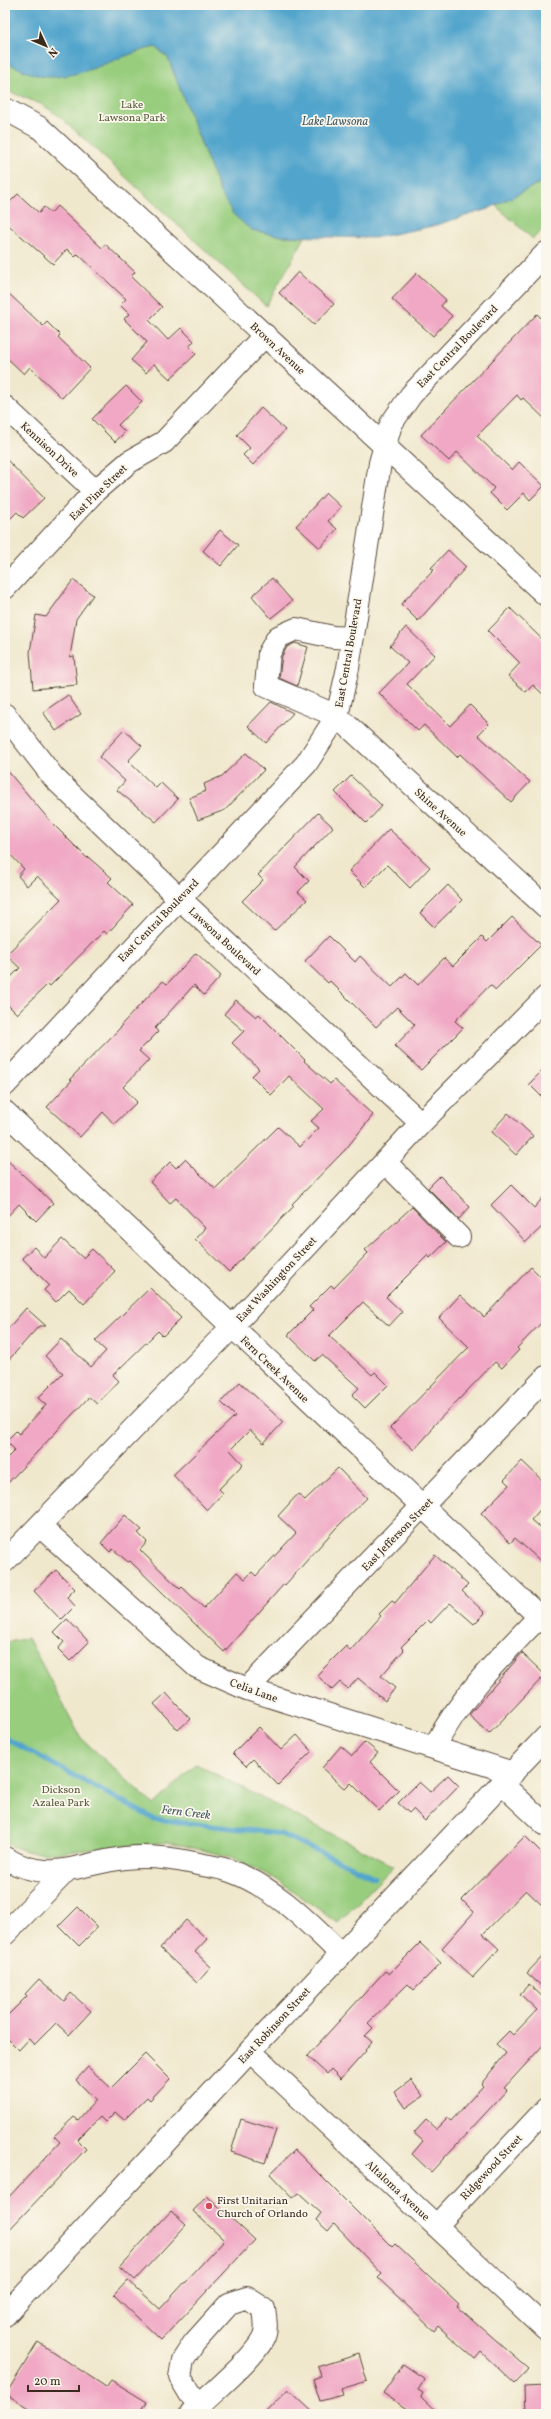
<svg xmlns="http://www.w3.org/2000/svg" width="551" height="2419" viewBox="0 0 551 2419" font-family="Vollkorn,serif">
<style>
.green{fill:#98cd7e;stroke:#6a7c4e}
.water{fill:#51a4cc;stroke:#466775}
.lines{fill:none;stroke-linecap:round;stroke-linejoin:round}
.stream{stroke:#51a4cc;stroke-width:5}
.building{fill:#f0a8c4}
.minor-casing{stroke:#564638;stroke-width:24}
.major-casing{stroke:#564638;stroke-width:24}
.minor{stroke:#fff;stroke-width:22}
.major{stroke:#fff;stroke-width:22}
.poi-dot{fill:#d1495b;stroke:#fbf7ec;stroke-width:1.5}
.labels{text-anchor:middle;stroke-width:3.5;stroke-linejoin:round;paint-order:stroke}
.park-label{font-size:11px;fill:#575b3b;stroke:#fbf7ec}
.street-label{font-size:11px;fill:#3b2a1e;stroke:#fbf7ec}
.poi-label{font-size:11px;fill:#3b2a1e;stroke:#fbf7ec;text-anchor:start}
.water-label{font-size:12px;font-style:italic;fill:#445b64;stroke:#fbf7ec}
</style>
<rect width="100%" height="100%" fill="#fbf7ec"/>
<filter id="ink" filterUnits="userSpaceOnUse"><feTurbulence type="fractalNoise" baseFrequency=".025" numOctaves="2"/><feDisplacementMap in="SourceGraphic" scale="8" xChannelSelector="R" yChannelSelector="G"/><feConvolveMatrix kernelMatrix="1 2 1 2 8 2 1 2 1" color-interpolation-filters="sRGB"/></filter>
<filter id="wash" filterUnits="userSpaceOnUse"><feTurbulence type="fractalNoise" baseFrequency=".012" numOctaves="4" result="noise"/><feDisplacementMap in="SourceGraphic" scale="16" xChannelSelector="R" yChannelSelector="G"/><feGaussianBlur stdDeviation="0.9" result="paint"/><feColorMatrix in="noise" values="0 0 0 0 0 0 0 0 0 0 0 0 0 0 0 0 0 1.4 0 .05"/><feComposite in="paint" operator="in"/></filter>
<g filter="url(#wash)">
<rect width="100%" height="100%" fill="#f0e8cd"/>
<!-- green -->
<path class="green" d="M156,47L168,58L220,192L281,236L305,237L266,306L58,115L41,104L5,90V62L23,69Z
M546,180V226L533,239L495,205Z
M28,1638L81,1738L154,1805L196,1764L394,1866L338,1923L276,1879L231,1857L169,1842L54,1853L30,1852L5,1844V1643Z"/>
<!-- water -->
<path class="water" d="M5,5H546V180L488,209L433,226L374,238L281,236L251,230L233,214L220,192L168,58L156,47C119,54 84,79 46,77C33,76 17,67 5,62Z"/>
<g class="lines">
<!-- stream -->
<path class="stream" d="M5,1738L154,1819L281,1834L374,1877"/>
</g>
<g id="blocks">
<!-- building -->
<path class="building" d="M18,194L39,213L44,207L51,213L57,206L102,248L105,244L135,272L131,277L162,307L149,320L168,340L181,328L194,341L189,347L196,354L170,379L154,364L146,373L131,360L147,342L124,319L129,314L120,305L126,299L78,254L75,257L67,249L53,264L5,222V207Z
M298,272L334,304L314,325L279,293Z
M417,273L446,300L441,306L452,316L433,336L392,299Z
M5,290L43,326L47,322L60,335L58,337L90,368L62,398L30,367L24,374L5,356Z
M537,314L546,323V420L523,398L521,400L517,395L477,436L512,470L519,462L544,486L530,500L524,493L507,510L490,493L494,488L457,452L449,461L421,435Z
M126,386L142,402L118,425L125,432L115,442L92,419Z
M261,408L285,430L253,465L243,455L250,448L237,435Z
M5,458L44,498L23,518L17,512L5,524Z
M326,493L341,507L328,521L337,529L320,548L296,526Z
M220,530L238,545L221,566L203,551Z
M448,550L466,567L418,621L401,604L434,570L431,568Z
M272,578L292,601L271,618L252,596Z
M73,580L93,595L76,619L70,657L74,656L77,685L33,689L30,652L36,615L46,617Z
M510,608L546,643V697L533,685L526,692L508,676L520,663L488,631Z
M406,627L435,655L407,684L450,726L470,705L489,724L478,735L530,782L511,802L460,754L457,757L424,725L418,731L379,693L408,663L390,646Z
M295,643L308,647L297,686L279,678L282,656L287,647Z
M68,695L81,714L56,731L43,712Z
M271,702L293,713L266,743L248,726Z
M124,730L142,746L128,761L156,788L161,783L178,799L156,822L117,790L125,781L99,757Z
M246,753L264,770L225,810L198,820L189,798L206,791L204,784L222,776Z
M5,768L51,822L87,858L88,857L112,878L108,882L133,905L107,934L104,931L50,986L48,984L17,1014L5,1002V983L20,968L6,955L61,899L37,876L27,886L18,876L24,869L5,849Z
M351,776L382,806L366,823L335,792Z
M318,813L333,827L295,867L309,881L298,892L307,900L274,931L242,901L263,880L258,875Z
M389,829L430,867L410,888L387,865L365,887L349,871Z
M448,885L462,900L434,927L420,913Z
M512,917L541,945L496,990L490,985L455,1021L463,1028L421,1070L395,1046L415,1025L397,1007L376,1027L330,981L328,983L305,961L329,936L355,962L360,956L392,987L406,973L418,985L444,958L453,966L482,937L487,942Z
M196,953L221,976L204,995L194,985L155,1028L158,1032L139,1051L149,1060L123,1087L137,1102L114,1124L103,1112L80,1137L47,1107L72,1080L70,1079L122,1026L121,1025L163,981L167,984Z
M236,1000L256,1017L259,1014L305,1060L304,1061L330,1084L334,1080L373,1115L345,1150L292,1204L294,1206L229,1272L195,1239L205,1228L176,1198L170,1203L150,1182L170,1162L176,1168L185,1159L215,1189L278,1127L300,1147L319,1128L311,1121L324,1109L289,1076L271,1095L252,1076L259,1069L232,1043L244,1031L224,1014Z
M546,1067V1101L529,1084Z
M508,1113L533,1136L516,1155L491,1132Z
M5,1158L53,1203L36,1221L19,1204L5,1219Z
M440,1176L470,1207L459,1219L428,1188Z
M511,1185L534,1208L546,1194V1223L526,1242L491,1205Z
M412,1207L446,1242L430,1258L428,1255L386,1297L402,1312L389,1326L363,1302L329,1336L372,1375L375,1372L388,1385L365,1408L352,1395L359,1388L322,1355L315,1361L288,1335L313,1310L309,1307L331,1285L334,1288L368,1253L365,1250Z
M62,1239L83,1258L92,1249L115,1271L84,1304L69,1289L56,1302L44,1290L49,1285L22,1258L34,1247L44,1258Z
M531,1267L546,1282V1318L517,1348L519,1350L502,1368L495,1362L431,1428L432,1430L414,1450L390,1428L469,1347L439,1318L460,1295L484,1317Z
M150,1288L181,1318L163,1336L158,1331L113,1375L119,1381L97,1404L89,1397L5,1486V1460L15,1450L6,1441L16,1431L19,1434L46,1405L38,1398L63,1373L45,1356L61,1339L91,1367L106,1351L95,1341Z
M26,1308L46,1326H39L5,1364V1332Z
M240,1382L283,1422L264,1443L250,1430L230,1450L243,1464L219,1489L223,1493L207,1510L173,1475L235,1416L221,1402Z
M522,1461L546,1484V1503L531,1520L546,1533V1566L515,1538L510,1543L481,1513L509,1485L504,1480Z
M338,1468L367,1498L336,1528L285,1585L284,1584L224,1652L130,1561L128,1562L113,1549L110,1552L101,1543L125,1515L142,1530L138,1533L147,1542L140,1550L180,1589L182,1587L204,1608L237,1572L245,1579L252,1572L256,1576L296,1533L278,1516L298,1494L305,1500Z
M435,1555L468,1585L462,1591L485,1613L474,1624L450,1603L431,1623L428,1620L401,1647L404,1650L381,1676L395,1688L385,1701L358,1678L348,1689L340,1682L332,1690L317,1675L346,1646L350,1651L381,1616L379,1614L392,1601L395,1603Z
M56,1570L75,1589L67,1597L75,1606L61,1620L34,1591Z
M67,1619L89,1642L70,1661L58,1649L64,1642L54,1632Z
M522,1653L545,1675L489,1734L469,1715Z
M166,1693L190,1719L178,1730L154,1704Z
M259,1727L281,1750L297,1735L312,1751L278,1785L253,1759L246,1766L233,1753Z
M365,1742L378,1753L370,1762L399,1791L379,1811L351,1783L345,1789L322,1768L341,1746L352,1756Z
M448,1775L459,1786L425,1821L413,1809L409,1813L398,1803L419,1782L430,1792Z
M525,1836L546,1857V1909L526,1890L483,1934L499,1949L473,1977L442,1948L474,1912L462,1900Z
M78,1907L98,1927L79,1946L59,1926Z
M186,1920L207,1939L195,1952L211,1967L197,1983L160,1948Z
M420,1943L441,1963L414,1990L408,1984L368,2023L373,2028L365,2036L372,2042L365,2050L366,2051L341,2079L331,2069L327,2074L307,2056L385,1971L389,1974Z
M546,1953V1990L527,1973Z
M39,1979L64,2001L71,1993L91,2011L69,2035L56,2023L34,2045L29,2039L19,2050L5,2036V2018L27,1996L25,1994Z
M529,1984L546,2000V2042L504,2088L507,2090L431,2172L412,2154L423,2141L414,2133L426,2120L436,2129L447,2118L451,2121L483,2086L481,2084L506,2053L496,2044L509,2031L513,2035L537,2010L520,1994Z
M145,2054L170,2079L150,2100L147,2097L124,2120L115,2112L105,2122L100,2117L77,2140L86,2149L5,2234V2201L60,2142L54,2136L74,2117L78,2120L96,2100L76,2080L88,2067L111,2088Z
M411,2080L423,2096L406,2108L395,2092Z
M241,2119L276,2130L265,2163L231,2152Z
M295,2150L392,2247L395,2244L459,2304L457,2306L529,2369L515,2384L481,2352L475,2359L438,2326L434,2331L378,2278L382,2274L334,2224L328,2231L316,2220L321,2213L299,2193L293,2198L270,2174Z
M207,2196L255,2240L161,2340L114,2295L128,2280L160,2309L224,2240L193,2211Z
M171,2211L186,2225L135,2280L120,2266Z
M38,2342L106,2387L111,2380L147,2402L139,2414H38L6,2394Z
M359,2354L367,2381L341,2389L343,2395L320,2401L313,2379L321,2376L318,2367Z
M403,2364L425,2379L418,2390L423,2393L421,2397L439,2414H414L383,2393Z
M546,2386V2414H525L524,2387Z
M288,2389L315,2414H264Z"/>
</g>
</g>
<g filter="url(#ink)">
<use href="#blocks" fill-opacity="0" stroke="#564638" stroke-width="1"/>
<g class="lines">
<defs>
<path id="minor" d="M5,109L40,128L546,595
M5,407L95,491
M5,588L95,491L129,462L164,442L265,335
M352,638L333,637L296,629L278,637L269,653L266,686L337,716L546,907
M5,715L54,778L179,898L421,1123
M5,1085L306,764L337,716L348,668L380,463L391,424L411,395L546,253
M5,1112L546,1623
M385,1162L459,1237
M40,1526L197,1667L247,1689L513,1773
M5,1561L231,1328L421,1123L546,997
M247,1689L546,1377
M434,1748C459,1698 501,1656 539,1617
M502,1784L546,1825
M5,1858C50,1885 79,1863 125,1858C149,1855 171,1858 194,1863C206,1866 219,1867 230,1871C273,1886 309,1923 341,1954
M5,1934L65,1872
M250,2051L546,2329
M436,2226L546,2109
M191,2414C210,2394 251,2362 263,2339C268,2330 265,2318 264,2309L247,2298L229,2304L194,2343L183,2360L180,2377L198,2407"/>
<path id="major" d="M5,2315L250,2051L546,1737"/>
</defs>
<!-- minor casing -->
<use href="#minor" class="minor-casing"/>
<!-- major casing -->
<use href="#major" class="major-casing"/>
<!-- minor -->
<use href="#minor" class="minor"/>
<!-- major -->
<use href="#major" class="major"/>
</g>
</g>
<!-- markers -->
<circle class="poi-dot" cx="209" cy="2206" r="4"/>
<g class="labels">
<!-- park labels -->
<g class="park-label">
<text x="132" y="108">Lake<tspan x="132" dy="13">Lawsona Park</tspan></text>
<text x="61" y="1793">Dickson<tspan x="61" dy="13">Azalea Park</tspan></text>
</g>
<!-- street labels -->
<g class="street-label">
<text transform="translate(457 346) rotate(-46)" y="4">East Central Boulevard</text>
<text transform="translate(278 348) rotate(43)" y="4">Brown Avenue</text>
<text transform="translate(50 449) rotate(43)" y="4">Kennison Drive</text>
<text transform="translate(98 492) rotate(-44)" y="4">East Pine Street</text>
<text transform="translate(348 653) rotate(-80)" y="4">East Central Boulevard</text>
<text transform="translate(441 812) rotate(42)" y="4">Shine Avenue</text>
<text transform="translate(158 920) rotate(-46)" y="4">East Central Boulevard</text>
<text transform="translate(225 941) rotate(43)" y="4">Lawsona Boulevard</text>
<text transform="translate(276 1279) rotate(-47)" y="4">East Washington Street</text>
<text transform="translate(275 1369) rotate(44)" y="4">Fern Creek Avenue</text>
<text transform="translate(397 1534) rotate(-46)" y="4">East Jefferson Street</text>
<text transform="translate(254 1690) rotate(20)" y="4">Celia Lane</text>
<text transform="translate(274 2025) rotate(-47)" y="4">East Robinson Street</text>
<text transform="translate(491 2167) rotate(-47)" y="4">Ridgewood Street</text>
<text transform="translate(398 2190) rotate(43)" y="4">Altaloma Avenue</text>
</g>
<!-- poi labels -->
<g class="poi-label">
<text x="217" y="2204">First Unitarian<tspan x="217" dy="13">Church of Orlando</tspan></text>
</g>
<!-- water labels -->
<g class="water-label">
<text x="335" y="125">Lake Lawsona</text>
<text transform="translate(186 1812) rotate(7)" y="4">Fern Creek</text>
</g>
</g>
<!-- margin -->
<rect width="551" height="2419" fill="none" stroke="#fbf7ec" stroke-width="20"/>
<!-- north arrow -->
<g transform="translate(46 46) rotate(134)" stroke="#fbf7ec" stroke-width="3" paint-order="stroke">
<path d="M0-3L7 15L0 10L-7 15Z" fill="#3b2a1e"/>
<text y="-6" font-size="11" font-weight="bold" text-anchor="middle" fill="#3b2a1e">N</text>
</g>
<!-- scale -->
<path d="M28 2385v6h51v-6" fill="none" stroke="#3b2a1e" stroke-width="2"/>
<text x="34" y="2385" font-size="12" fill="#3b2a1e" stroke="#fbf7ec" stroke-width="3" paint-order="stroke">20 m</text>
</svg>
